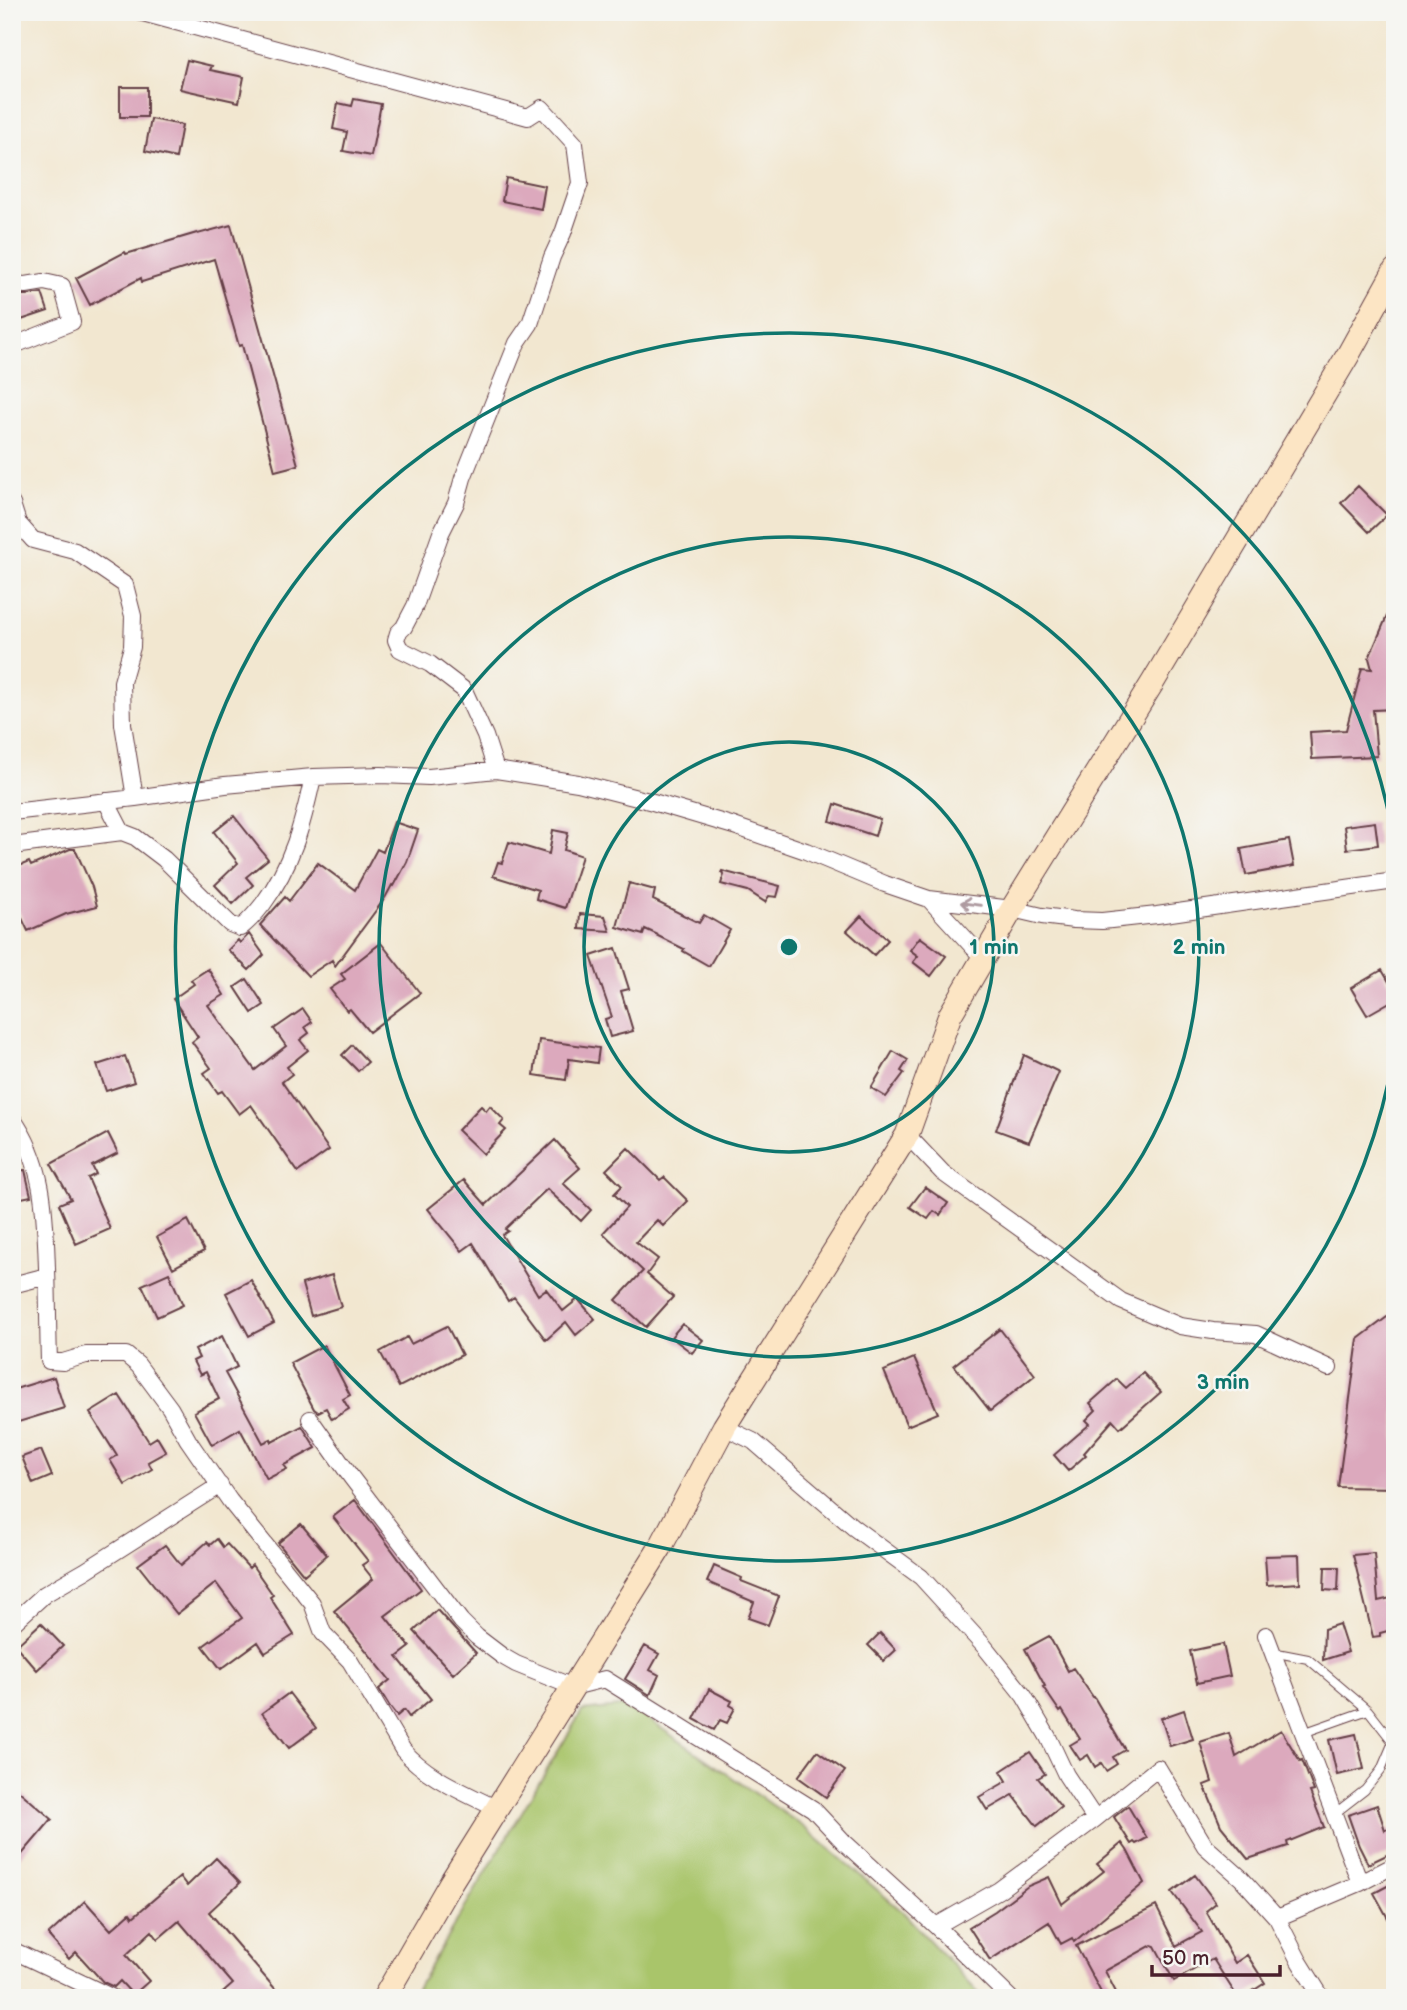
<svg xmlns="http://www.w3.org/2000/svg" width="1407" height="2010" viewBox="0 0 1407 2010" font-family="'Balsamiq Sans',sans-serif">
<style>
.green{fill:#a9c56b;stroke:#7a724b;stroke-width:2}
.building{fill:#dca9bd}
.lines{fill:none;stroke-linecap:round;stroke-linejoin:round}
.service-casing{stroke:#633d44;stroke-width:10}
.minor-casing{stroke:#633d44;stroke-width:18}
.secondary-casing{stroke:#633d44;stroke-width:25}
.service{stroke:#fff;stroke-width:8}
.minor{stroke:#fff;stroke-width:16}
.secondary{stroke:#fce5c4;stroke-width:23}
.oneway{stroke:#ae9aa0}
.ring{fill:none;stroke:#0f766e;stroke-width:3.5}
.centre{fill:#0f766e;stroke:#f6f6f2;stroke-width:3.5}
.ring-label{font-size:21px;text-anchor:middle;font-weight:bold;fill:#0f766e;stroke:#f6f6f2;stroke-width:5;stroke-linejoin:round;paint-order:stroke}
</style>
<rect width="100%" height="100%" fill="#f6f6f2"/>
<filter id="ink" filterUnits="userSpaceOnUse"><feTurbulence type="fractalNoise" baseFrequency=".0143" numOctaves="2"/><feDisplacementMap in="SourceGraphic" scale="14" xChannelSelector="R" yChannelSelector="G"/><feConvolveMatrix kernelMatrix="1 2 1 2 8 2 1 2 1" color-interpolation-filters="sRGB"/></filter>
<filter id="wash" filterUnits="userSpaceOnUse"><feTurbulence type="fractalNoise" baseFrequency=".00686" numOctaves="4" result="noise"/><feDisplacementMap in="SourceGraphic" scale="28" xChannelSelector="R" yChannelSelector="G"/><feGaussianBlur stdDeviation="1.57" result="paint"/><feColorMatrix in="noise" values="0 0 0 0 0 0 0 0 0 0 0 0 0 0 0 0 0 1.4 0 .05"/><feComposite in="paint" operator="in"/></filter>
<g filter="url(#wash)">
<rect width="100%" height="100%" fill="#f2e7d0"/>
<!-- green -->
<path class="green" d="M629,1706L804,1827L903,1912L983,1998H411L582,1711Z"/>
<g id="blocks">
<!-- building -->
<path class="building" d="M187,60L212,66L210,70L244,77L239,102L180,89Z
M120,87H147V117H120Z
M354,99L381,104L371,156L343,151L347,132L333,129L338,103L352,106Z
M151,119L182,125L176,158L145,151Z
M506,178L545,186L541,209L502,201Z
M231,225L298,465L275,471L242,345L239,346L214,259L142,282L141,278L90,305L76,278L125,252L126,254L197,233L198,234Z
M42,293L48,311L12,323V295H27Z
M1358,486L1387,515L1369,532L1341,503Z
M1387,616L1395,639V709L1373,710L1377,756L1312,759L1310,732L1346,730L1362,668L1372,669L1369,658Z
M835,804L880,819L875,836L830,821Z
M234,816L268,859L246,877L253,885L233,904L215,885L238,863L214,832Z
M394,822L418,830L407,862L394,886L392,885L385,898L335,966L332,960L308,976L260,925L285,897L289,901L318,863L355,890L377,849L383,852Z
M1375,822L1378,845L1347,849L1344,826Z
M553,830L568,833L564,850L582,856L565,908L536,899L538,890L493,876L498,862L502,863L509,842L549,854Z
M1289,840L1294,866L1246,875L1241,849Z
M70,849H75L92,887L97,906L66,914L28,931L12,897V869L29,862L31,866Z
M722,871L780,886L777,897L769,896L765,902L748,891L721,884L724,875L721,873Z
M629,883L655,890L653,900L699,923L704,915L730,930L709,966L683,951L684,949L656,935H658L645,929L643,935L617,927Z
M580,914L605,916L610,931L579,929Z
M861,916L888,940L874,955L847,931Z
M249,934L264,955L249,970L228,950L238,940L240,943Z
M920,937L946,956L931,976L913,962L918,956L910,950Z
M381,943L420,993L369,1032L350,1009L347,1011L330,989L345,979L341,974Z
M616,948L629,989L621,991L633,1031L610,1037L605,1019L612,1017L591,956Z
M208,969L224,995L208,1005L255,1070L286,1046L274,1029L303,1009L312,1022L305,1027L309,1033L300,1040L308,1050L287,1067L292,1074L282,1082L329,1150L298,1172L251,1105L239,1114L222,1091L218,1093L204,1073L211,1068L192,1042L198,1037L173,999L194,984L191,980Z
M1382,970L1395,992V999L1367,1015L1351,988Z
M247,979L264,1005L252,1013L235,987Z
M539,1040L599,1048L597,1063L569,1059L566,1080L534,1075Z
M352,1045L368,1062L358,1071L342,1055Z
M893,1051L908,1060L901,1071L904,1073L886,1097L871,1088Z
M1024,1055L1059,1072L1029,1142L996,1130Z
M125,1056L134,1082L106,1091L97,1065Z
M481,1106L486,1111L490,1106L504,1120L500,1125L506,1130L483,1154L458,1130Z
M108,1133L118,1153L92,1166L96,1174L88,1178L110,1229L76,1244L59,1204L71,1199L51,1164Z
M555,1140L580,1168L563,1183L591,1210L581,1221L547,1189L505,1229L508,1231L502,1235L538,1295L546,1289L563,1311L578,1299L595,1319L576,1335L566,1322L546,1340L514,1297L508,1301L473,1243L462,1251L428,1209L464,1180L486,1205Z
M628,1148L660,1180L664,1177L688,1201L663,1226L657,1220L636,1242L658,1259L647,1274L673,1297L646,1327L616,1300L643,1271L603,1233L627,1207L614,1194L622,1186L606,1170Z
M25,1170L31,1196L12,1200V1172Z
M925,1187L948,1203L940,1215L934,1211L928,1219L910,1207Z
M188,1220L204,1251L173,1268L157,1237Z
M169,1273L183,1305L157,1317L142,1285Z
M332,1275L341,1307L311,1316L302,1284Z
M251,1280L274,1323L249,1336L226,1293Z
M1395,1311V1488L1338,1487L1358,1339Z
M682,1324L703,1340L692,1353L671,1337Z
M447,1326L462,1355L399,1387L380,1352L407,1337L411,1344Z
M1000,1329L1035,1375L990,1411L954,1365Z
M222,1336L237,1367L225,1373L263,1443L271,1439L272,1442L302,1426L316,1448L284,1465L287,1469L267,1479L240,1429L212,1445L194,1412L219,1399L206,1372L200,1375L193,1361L199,1358L195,1350Z
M324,1345L350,1395L343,1399L349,1409L332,1419L326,1408L318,1412L314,1409L290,1363Z
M914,1358L938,1413L907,1426L884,1371Z
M1143,1373L1161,1392L1120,1428L1113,1420L1084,1453L1086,1455L1068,1471L1054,1455L1090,1424L1086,1420L1096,1410L1090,1403L1117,1379L1126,1388Z
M54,1377L64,1408L12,1424V1390Z
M119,1395L149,1442L157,1437L166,1452L148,1462L152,1469L125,1485L110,1460L117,1456L90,1413Z
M41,1450L52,1476L33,1484L22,1457Z
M355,1500L421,1589L385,1616L410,1647L397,1657L431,1699L409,1717L404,1710L397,1716L390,1707L379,1689L390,1680L334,1611L373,1579L362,1565L368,1561L333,1517Z
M301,1524L327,1555L304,1575L278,1543Z
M217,1539L223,1547L227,1544L249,1568L252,1565L273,1595L270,1597L294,1635L265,1653L258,1642L221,1669L203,1646L242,1618L216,1583L177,1614L138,1565L165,1545L181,1565L207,1542L210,1545Z
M1374,1553L1378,1601L1395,1597V1629L1380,1633V1636L1373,1637L1353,1555Z
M1299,1555L1300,1583L1267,1585L1265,1556Z
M714,1566L742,1578L741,1581L779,1596L768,1625L748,1618L754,1602L707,1582Z
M1325,1567H1339L1338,1591L1324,1590Z
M437,1610L476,1653L453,1674L414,1631Z
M41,1623L63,1646L37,1670L16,1646Z
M1339,1624L1348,1652L1323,1660L1324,1629Z
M880,1633L896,1650L884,1661L868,1645Z
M1049,1636L1068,1671L1073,1668L1093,1697H1094L1125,1750L1113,1757L1117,1764L1106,1771L1101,1763L1095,1767L1088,1755L1080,1760L1070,1745L1080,1739L1062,1710L1060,1712L1043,1687L1045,1686L1025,1649Z
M1223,1644L1230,1676L1197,1683L1190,1651Z
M645,1646L659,1654L650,1670L659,1675L650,1695L625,1679Z
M709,1689L732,1701L730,1705L735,1708L727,1723L720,1720L714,1730L694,1719Z
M289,1693L316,1728L289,1748L262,1713Z
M1184,1710L1193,1739L1170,1746L1161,1718Z
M1281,1730L1300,1761L1302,1760L1314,1791L1310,1792L1324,1827L1287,1842L1288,1846L1248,1859L1221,1826L1204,1785L1212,1782L1200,1742L1229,1733L1236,1757Z
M1356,1734L1364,1769L1337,1775L1329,1740Z
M817,1751L845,1771L826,1797L798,1777Z
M1030,1752L1045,1774L1038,1778L1061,1807L1037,1826L1013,1795L987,1810L979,1797L1007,1781L1001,1771Z
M12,1785L52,1819L12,1866Z
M1377,1805L1385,1830L1389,1828L1395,1839V1851L1368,1864L1359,1846L1348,1815Z
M1128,1806L1147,1838L1136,1844L1134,1842L1131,1844L1114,1817Z
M1122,1843L1127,1850L1144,1883L1074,1942L1072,1938L1061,1944L1049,1922L990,1960L969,1927L995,1911L1028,1886L1049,1877L1062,1904L1104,1871L1097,1864Z
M216,1858L240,1883L209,1912L277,1991L270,1998H217L233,1984L179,1921L158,1939L152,1931L126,1955L149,1981L133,1995L120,1981L114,1987L103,1982L76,1952L69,1959L48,1935L85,1901L111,1930L130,1913L133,1917L180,1877L187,1886Z
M1195,1875L1216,1903L1206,1911L1235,1963L1247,1955L1265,1983L1242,1998H1238L1213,1959L1174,1981L1155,1946L1152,1945L1105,1971L1119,1998H1104L1076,1946L1156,1906L1176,1946L1202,1932L1172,1892Z
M1395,1882V1931L1374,1893Z"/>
</g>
</g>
<g filter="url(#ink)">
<use href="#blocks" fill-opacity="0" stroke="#633d44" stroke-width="2"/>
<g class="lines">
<defs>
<path id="service" d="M1272,1652L1308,1659L1368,1710L1393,1742L1381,1770L1365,1790L1334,1814
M1303,1733L1368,1710"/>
<path id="minor" d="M139,12L528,117L542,108L575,144L580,183L563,233L552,257L530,324L517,343L463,478L456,503L441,533L415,606L404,627L398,633L396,640L400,649L430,664L464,690L485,736L496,770
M12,284L26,285L44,282L62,286L72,322L12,346
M12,504L18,523L33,540L75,551L125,585L133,616L132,647L122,682L123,724L135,798
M106,801L122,832L135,837L164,859L230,924L240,928C249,922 256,913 263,904C292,865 303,823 313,777
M12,812L135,798L225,785L313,777L381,775L429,777L496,770L578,783L653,802L734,826L806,851L885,884L929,899L1012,909L1042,916L1074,920L1102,921L1157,915L1395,881
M12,846L122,832
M929,899L983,958
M12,1118C45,1164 45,1214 47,1268C48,1299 48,1330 49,1361L63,1362L86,1355H126L138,1365L170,1408L188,1440L230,1501L312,1603L323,1633L350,1661L403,1750C427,1778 464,1792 497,1809
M907,1135L943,1173L1121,1301L1180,1326L1213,1331L1256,1334L1329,1368
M12,1285L47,1276
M310,1419L351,1477L461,1621L477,1637L502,1656L516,1664L573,1687L605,1679L813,1809L844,1842L936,1926L1010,1998
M724,1427L753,1441L853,1527L921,1577L984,1646L1024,1696L1048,1737L1066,1775L1095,1819L1158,1768L1205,1846L1241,1878L1277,1918L1299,1961L1322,1998
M12,1624L45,1594L85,1571L220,1485
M1266,1635L1360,1883
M1277,1918L1360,1883L1395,1865
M936,1926L999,1890L1095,1819
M12,1950L113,1998"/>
<path id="secondary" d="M384,1998L451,1882L660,1548L724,1427L907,1135L950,1015L1012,909L1153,682L1348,355L1395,270"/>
</defs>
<!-- service casing -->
<use href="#service" class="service-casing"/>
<!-- minor casing -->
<use href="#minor" class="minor-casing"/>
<!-- secondary casing -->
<use href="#secondary" class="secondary-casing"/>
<!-- service -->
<use href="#service" class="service"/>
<!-- minor -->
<use href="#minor" class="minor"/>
<!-- secondary -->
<use href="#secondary" class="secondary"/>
</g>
<!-- one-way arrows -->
<defs><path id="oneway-shaft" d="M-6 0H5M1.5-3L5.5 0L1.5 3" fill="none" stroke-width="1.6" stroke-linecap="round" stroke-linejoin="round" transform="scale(1.75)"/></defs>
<use class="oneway" href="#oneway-shaft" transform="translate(971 904) rotate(-173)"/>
</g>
<!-- distance rings -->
<g class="ring">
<circle cx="789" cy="947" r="205"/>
<circle cx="789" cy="947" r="410"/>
<path d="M1395 1048A614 614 0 1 1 1395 846"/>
</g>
<circle cx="789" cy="947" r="10" class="centre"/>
<g class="ring-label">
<text x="994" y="954">1 min</text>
<text x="1199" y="954">2 min</text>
<text x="1223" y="1389">3 min</text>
</g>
<!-- margin -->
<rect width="1407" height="2010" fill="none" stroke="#f6f6f2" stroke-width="42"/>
<!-- scale -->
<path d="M1152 1965v10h128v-10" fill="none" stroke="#4a1f2b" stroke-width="3.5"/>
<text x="1162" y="1965" font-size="21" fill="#4a1f2b" stroke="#f6f6f2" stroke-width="5" paint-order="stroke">50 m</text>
</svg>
